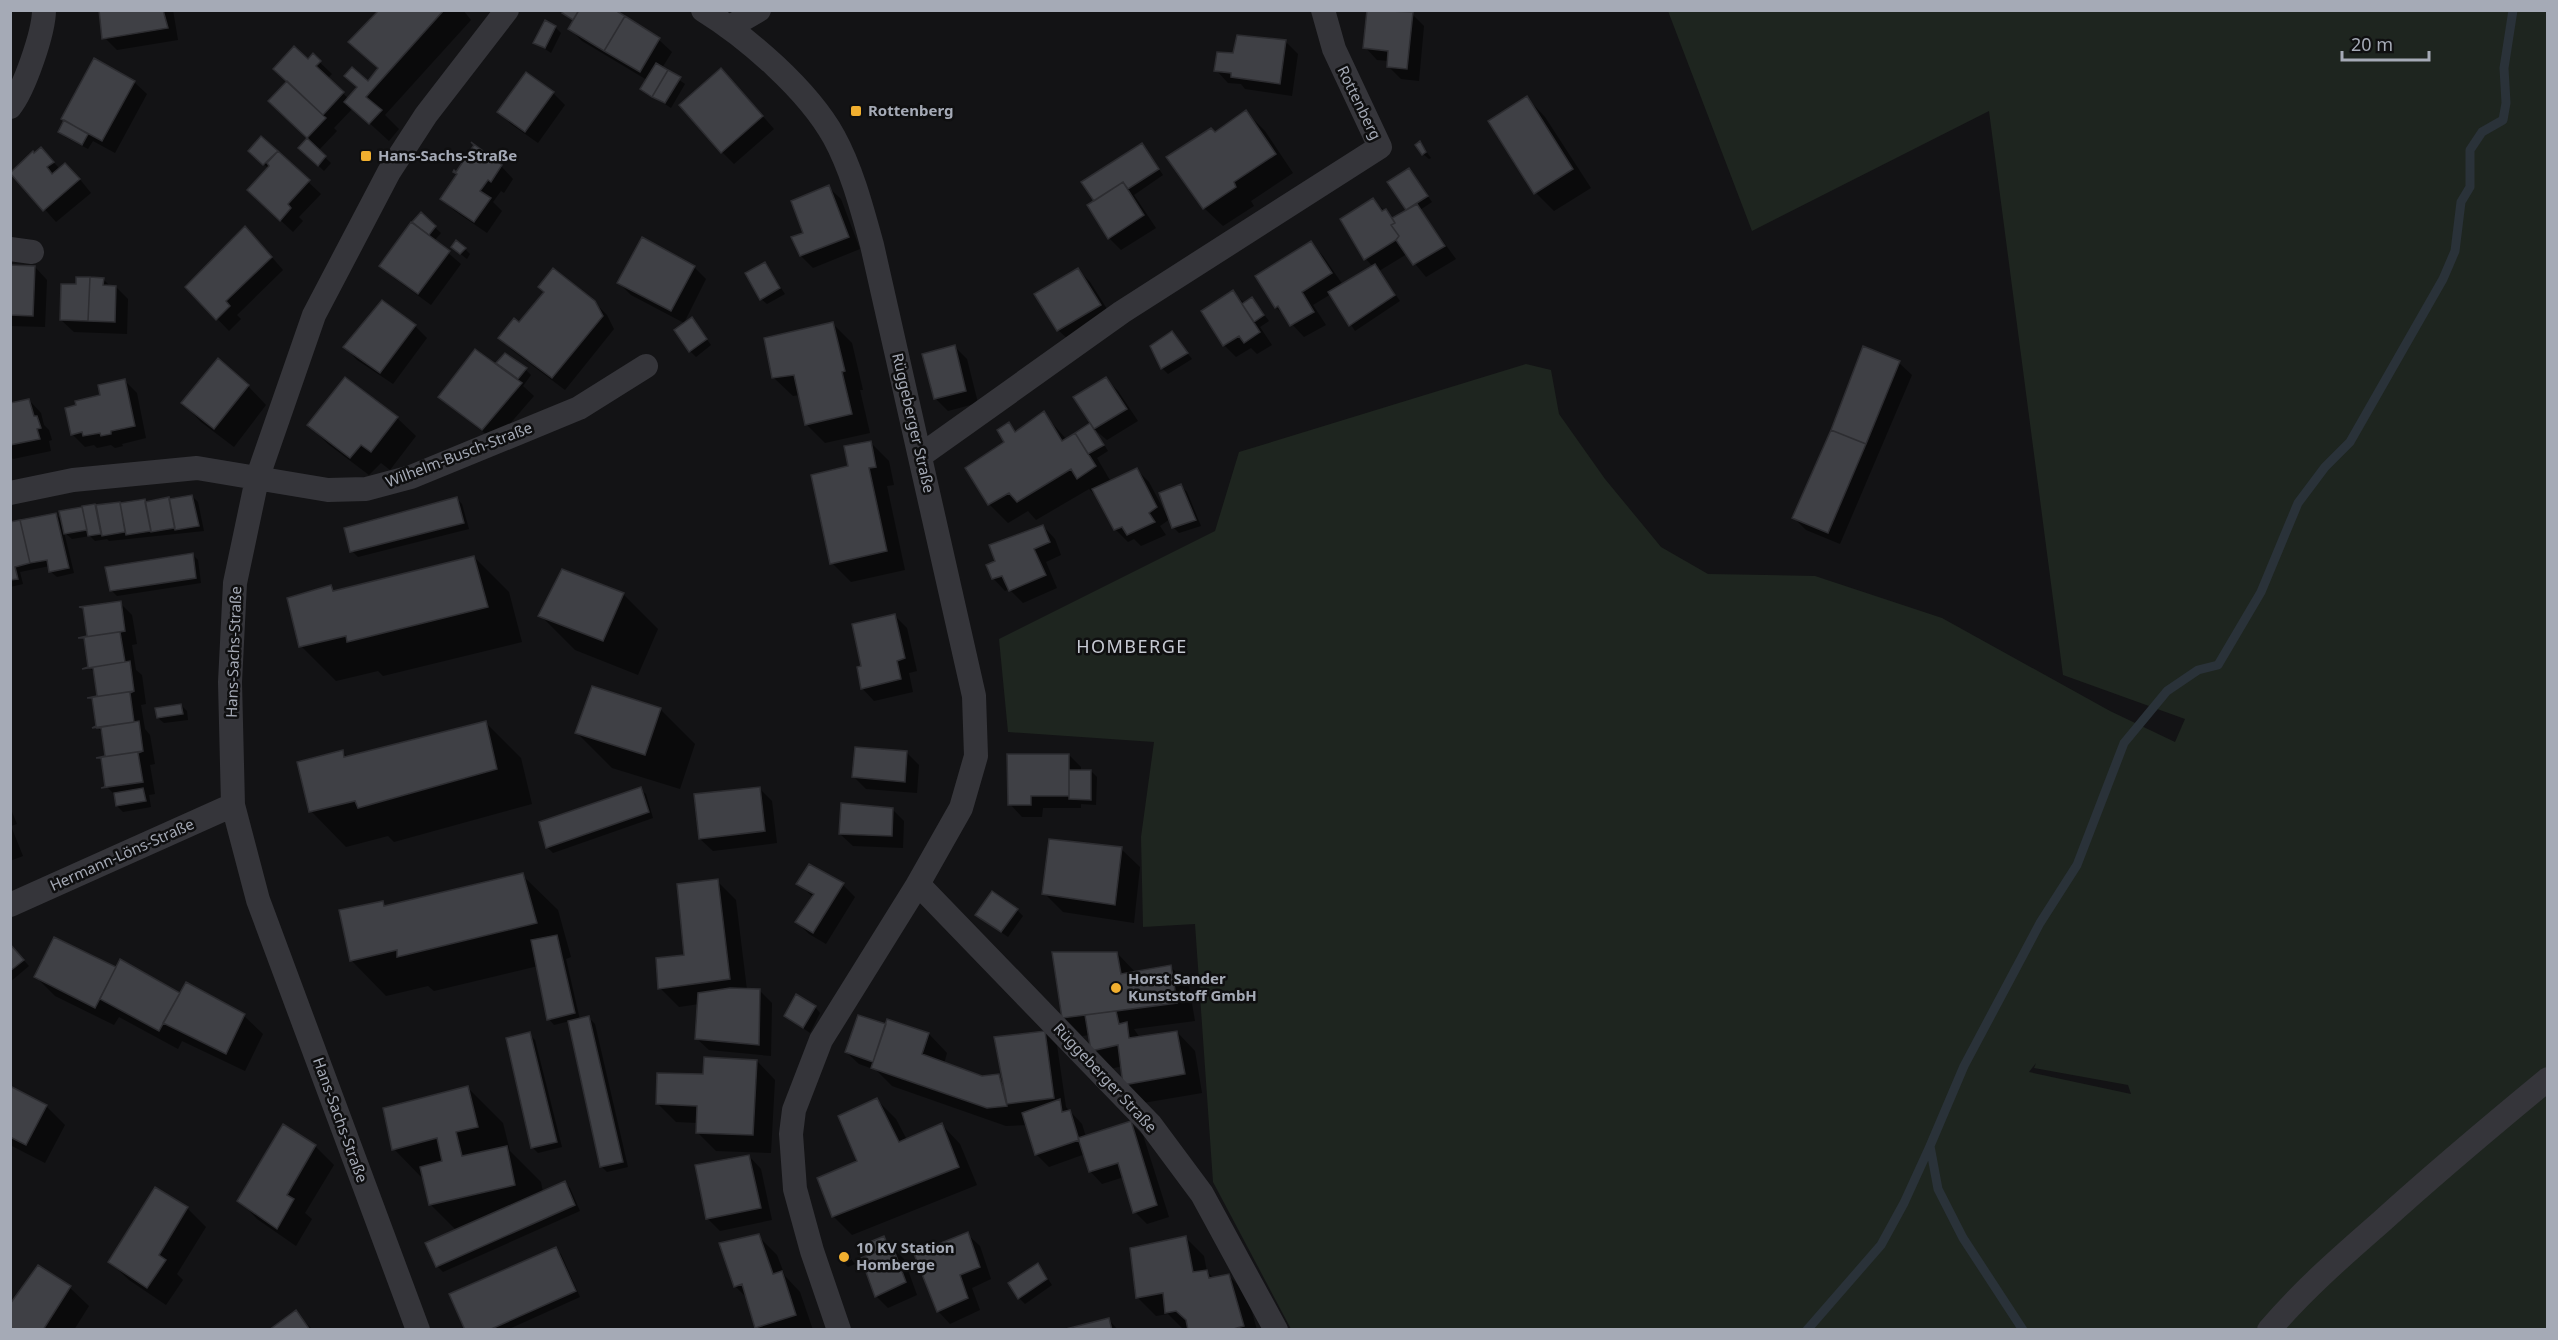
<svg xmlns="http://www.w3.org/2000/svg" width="2558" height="1340" viewBox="0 0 2558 1340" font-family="'Noto Sans',sans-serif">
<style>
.green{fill:#1e251f;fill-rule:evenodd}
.shadow{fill:#0007}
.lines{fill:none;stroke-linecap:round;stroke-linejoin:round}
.stream{stroke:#2a3239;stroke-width:9}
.building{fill:#3f4045;stroke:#2d2d31;stroke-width:1.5}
.street{stroke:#35353a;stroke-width:24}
.poi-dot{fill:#f1af2f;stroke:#0f0f10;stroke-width:2}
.labels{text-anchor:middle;stroke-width:5;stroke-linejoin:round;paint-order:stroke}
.street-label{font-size:15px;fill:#a5aab6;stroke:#0f0f10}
.poi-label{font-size:15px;font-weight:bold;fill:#a5aab6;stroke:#0f0f10;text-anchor:start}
.quarter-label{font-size:18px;letter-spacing:1.5px;fill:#c6c9d2;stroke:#0f0f10}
</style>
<rect width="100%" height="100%" fill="#131315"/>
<!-- green -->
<path class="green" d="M1668,11H2547V1329H1291L1213,1182L1195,924L1143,927L1141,837L1154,742L1008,732L999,639L1215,531L1239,452L1526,364L1551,370L1559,414L1605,479L1661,547L1708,574L1815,576L1942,618L2110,711L2175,742L2185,719L2063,675L1989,111L1752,231ZM2036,1063L2034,1068L2128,1085L2131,1094L2029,1072Z"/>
<!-- shadow -->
<path class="shadow" d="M100,10H173L178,40L117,50L105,38Z
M381,10H463L471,20L385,115L399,129L389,141L353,108L334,128L337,131L318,151L331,163L324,171L300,148L309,138L271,101L313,56L332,74L327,79L349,99L358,88L346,76L368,83L379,70L350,42Z
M566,10H610L659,40L672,52L662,68L685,84L671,108L642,89L647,80L582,41L570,29L580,23L569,15V18L564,13Z
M1412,14L1424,26L1419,81L1401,79L1388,66L1389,61L1377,60L1365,47Z
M555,27L561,33L551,53L535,42Z
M1286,42L1298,54L1292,96L1245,89L1241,84L1228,83L1216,70L1235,55Z
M134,82L147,94L115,153L93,141L88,149L65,137L60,132Z
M733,82L774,129L734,164L722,152Z
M553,93L565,105L538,143L511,124L498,112Z
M1527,98L1545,117L1591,188L1554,211L1536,193Z
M1246,112L1265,131L1293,173L1251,201L1254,206L1223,226L1204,208Z
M261,138L321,194L299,217L303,221L293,232L261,202L268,168L250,150Z
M1420,143L1431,158L1429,159L1423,154Z
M41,149L60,169L78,177L91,193L56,222L12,172Z
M1147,151L1163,175L1134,195L1156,228L1121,250L1109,238L1089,206Z
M501,166L513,179L504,193L501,191L493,202L502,211L487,233L455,211L442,199Z
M1414,176L1432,202L1420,210L1456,259L1426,277L1407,254L1379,271L1400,301L1355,331L1331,294L1313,305L1326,325L1304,337L1276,307L1311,243L1323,256L1343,285L1373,267L1366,259L1342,220L1373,200L1394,219L1409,210Z
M828,187L841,199L860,249L813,268L801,256Z
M421,215L441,233L434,241L461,264L431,305L394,278L381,266Z
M257,240L283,270L237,315L241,319L229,331L187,287Z
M465,249L470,254L467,259L458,252Z
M765,264L785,294L767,304L761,299Z
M10,266L35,267L47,280L45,327L10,326Z
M694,267L706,279L684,323L631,295L619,283Z
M1078,270L1090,282L1112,317L1071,342L1058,330Z
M103,279L111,287H116L128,299L127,334L74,332L61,320L77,286Z
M1233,292L1245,304L1252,299L1269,321L1260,327L1272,345L1257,354L1251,348L1236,357L1224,345Z
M594,302L607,315L614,329L565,390L512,350L500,338L519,325Z
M692,319L711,345L696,357L690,351Z
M833,324L852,343L863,390H860L870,433L825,443L806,424L800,395L793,396L774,378Z
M415,326L427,338L393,384L357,360L345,347Z
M1172,333L1192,359L1168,374L1162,368L1152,346Z
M954,346L967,359L978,403L948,411L936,399L923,355Z
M498,363L526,370L531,375L523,386L534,396L495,441L453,409L440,397L504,371Z
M1899,363L1912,375L1840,544L1806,530L1794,518L1832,430Z
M1106,379L1118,391L1138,421L1107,440L1095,430L1108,451L1097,458L1111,482L1137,470L1149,482L1167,516L1181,486L1187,492L1201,526L1179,533L1173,527L1170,519L1160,526L1166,535L1141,546L1134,539L1128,542L1115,529L1098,498L1089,489L1036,520L1028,511L1008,523L989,504L1006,442L1009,424L1017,432L1043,413L1067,440L1090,425L1094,429L1076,397Z
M124,380L137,393L146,438L122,444L123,446L115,448L111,445L97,448L94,445L85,447L72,434L102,396Z
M248,386L266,405L234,447L201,422L183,403Z
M29,400L41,413L44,425L49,430L52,440L49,441L51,451L13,459L10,456V404Z
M397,418L416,436L390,470L381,463L369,475L328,444L309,425Z
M871,443L889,461L894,485L887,486L905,570L851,582L832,563L850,468Z
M192,496L198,502L204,531L109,541L107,539L95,541L90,536L72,539L64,532L74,573L57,577L51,572L50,566L20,572L23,584L10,587V524L56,514L63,522L61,512L95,505L170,501Z
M456,498L462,504L469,529L358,557L352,551Z
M1043,526L1055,539L1061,555L1046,562L1057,588L1023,603L1009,589L1005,591L993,578L997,562Z
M192,554L198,560L201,583L117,596L111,590Z
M474,557L509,592L522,642L383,676L378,671L336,681L301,646L331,587L335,592Z
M623,594L658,629L638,675L575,650L540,615Z
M120,603L132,615L137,644L132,645L136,670L142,675L146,704L141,705L145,729L150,735L155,764L150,765L155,794L149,795L151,807L123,812L117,806L116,796L107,787V758L103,734L98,728L93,698L98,697L95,674L90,668L85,638Z
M895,616L907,628L917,671L909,673L913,692L874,701L862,688Z
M181,705L187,711L188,720L164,723L158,718Z
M660,709L695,744L680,789L612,768L577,733Z
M486,723L521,758L532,804L394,842L388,836L346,847L311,811L343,752L348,757Z
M906,752L919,765L917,793L866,789L854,777Z
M1069,755L1081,767V771H1091L1097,777L1096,805L1081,804V808H1043L1042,817H1022L1010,804Z
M640,789L646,794L653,818L553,853L547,847Z
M760,789L772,801L777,843L713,851L700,839Z
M10,807L17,824L11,826L23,856L10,861Z
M892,809L904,821L903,848L853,846L840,834Z
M1121,849L1140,867L1134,923L1063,912L1044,893Z
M522,875L558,910L571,957L566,959L580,1020L589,1018L595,1024L628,1167L607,1172L601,1166L570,1021L554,1025L549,1019L538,966L434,991L428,986L386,996L351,960L383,903L386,907Z
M717,881L736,900L747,990H759L772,1003L771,1056L709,1050L696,1038L699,1004L679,1007L660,988L686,956Z
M798,883L843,885L855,897L826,944L809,934L797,922L813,897Z
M1017,910L1023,916L1008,937L977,915Z
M55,939L116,969L180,995L244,1016L263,1034L245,1071L182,1041L178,1049L119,1017L114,1025L55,996L36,977Z
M10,945L29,966L10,982Z
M1117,953L1136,973L1171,967L1189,986L1195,1021L1134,1029L1140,1038L1177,1032L1195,1051L1202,1093L1143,1103L1125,1084L1122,1066L1111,1069L1093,1050L1090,1035L1082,1036L1064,1017Z
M815,1007L820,1013L810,1033L786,1016Z
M886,1026L929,1034L947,1053L944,1064L982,1078L999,1076L1004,1080L1045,1033L1057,1045L1066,1107L1082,1124L1086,1137L1131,1123L1143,1135L1169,1217L1147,1224L1135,1212L1124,1177L1102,1184L1090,1171L1085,1154L1049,1167L1037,1155L1027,1125L1006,1126L892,1086L876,1070L859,1064L846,1052Z
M529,1034L535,1040L562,1147L538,1153L532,1147Z
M757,1061L775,1080L771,1153L716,1151L697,1132L698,1123L676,1122L658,1104L705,1075Z
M10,1088L46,1106L65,1125L45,1163L10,1145Z
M468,1088L503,1123L510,1151L541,1182L543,1192L564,1182L570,1188L580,1211L443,1272L437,1266L457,1231L431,1205L424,1180L394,1149Z
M877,1100L896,1119L907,1140L942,1125L960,1144L977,1185L852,1235L833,1216L859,1162Z
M315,1146L334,1165L305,1213L312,1219L296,1246L257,1219L239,1200Z
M749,1156L761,1169L772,1220L720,1231L707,1218Z
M187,1208L206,1227L177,1274L183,1280L166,1305L129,1280L110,1262Z
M967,1234L980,1246L991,1279L972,1288L980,1310L950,1324L938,1311Z
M758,1236L777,1255L785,1276L800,1292L813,1330L756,1328L748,1299L735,1286Z
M1185,1237L1204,1256L1207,1272L1214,1278L1229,1276L1247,1294L1257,1330H1184L1168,1314L1156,1316L1138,1298L1132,1249Z
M883,1238L904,1259L917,1295L888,1308L876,1296L871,1255Z
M555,1249L561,1254L580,1297L507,1330H466Z
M847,1254L855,1264L848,1267L842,1261Z
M1038,1264L1052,1285L1025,1304L1019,1298Z
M38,1267L70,1288L89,1306L74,1330H10Z
M295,1312L313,1330H272Z
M1109,1320L1118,1330H1068Z"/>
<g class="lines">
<!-- stream -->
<path class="stream" d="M1807,1330L1881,1245L1904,1203L1930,1146
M2023,1330L1963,1238L1938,1189L1930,1146L1964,1066L2040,923L2077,865L2124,743L2167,691L2198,670L2218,665L2261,592L2298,503L2325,467L2350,442L2443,279L2455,251L2461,202L2470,187V150L2482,132L2503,120L2506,103L2504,68L2513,10"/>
</g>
<!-- building -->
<path class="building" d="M99,10H163L168,28L102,39Z
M379,10H444L366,97L382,110L369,124L344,102L357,87L344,76L352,67L368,81L378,68L348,42Z
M564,10H579L573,20L562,13Z
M579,10H615L625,16L604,51L568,29Z
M1367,10L1413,12L1407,69L1387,67L1388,51L1363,48Z
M625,16L660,38L640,72L604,51Z
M545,20L556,26L545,48L533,43Z
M1237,35L1286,40L1280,84L1231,77V73L1214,71L1217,52L1233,53Z
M294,46L308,59L313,53L321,61L316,66L344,92L323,115L273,69Z
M94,58L135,81L102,141L61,119Z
M656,63L668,70L652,97L640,89Z
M721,68L763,116L721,153L679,105Z
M668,70L681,77L665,103L652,97Z
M526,72L554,92L525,132L497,112Z
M287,81L326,118L307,138L268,101Z
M1527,96L1573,169L1534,194L1488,121Z
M1246,110L1276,154L1234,182L1236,187L1203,209L1166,157L1211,128L1215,132Z
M64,120L88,134L82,145L58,132Z
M261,136L278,151L263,165L248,151Z
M307,138L326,156L318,166L298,148Z
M1420,141L1426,152L1422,155L1415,145Z
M471,142L502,165L491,182L488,180L480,191L491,198L474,222L440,199L457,174L453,172L454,170L456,172L474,145Z
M1142,143L1159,169L1128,189L1123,182L1094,201L1081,182Z
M41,147L54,162L47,167L52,174L65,163L80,179L43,211L10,173L33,151L34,153Z
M278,151L310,180L288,204L291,208L280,221L247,190L269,166L267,163Z
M1409,168L1428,196L1406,210L1387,182Z
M1123,182L1144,215L1108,239L1087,205Z
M829,185L849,237L800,256L791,237L803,233L791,201Z
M1373,198L1382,211L1386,209L1395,223L1391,225L1399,236L1396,240L1364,260L1340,219Z
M1417,204L1445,246L1413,265L1396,240L1399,236L1391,225L1395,223L1392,218Z
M421,212L436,226L429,235L412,222Z
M411,222L450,251L418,294L379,266Z
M245,226L272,257L226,301L230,306L216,320L185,287Z
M642,237L695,266L671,311L617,283Z
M456,240L466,248L460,254L451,247Z
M1311,241L1332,273L1302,292L1314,312L1290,326L1278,306L1275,308L1255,276Z
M765,262L780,288L760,300L745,273Z
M1375,264L1395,295L1349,326L1328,292Z
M10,265L35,266L33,316L10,315Z
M553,268L595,301L603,316L552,378L498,338L514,318L519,322L544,292L538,287Z
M1078,268L1101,305L1057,331L1034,294Z
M76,277H90L88,321L60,320L61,284H76Z
M90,277L104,278L103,285L116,286L115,322L88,321Z
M1233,290L1260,332L1244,343L1239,336L1223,346L1201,311Z
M1252,297L1264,315L1254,322L1242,304Z
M382,300L416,325L380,373L343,347Z
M692,317L707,339L689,352L674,330Z
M833,322L845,371L842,372L852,414L805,425L794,375L772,378L764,338Z
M1172,331L1188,353L1161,369L1150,346Z
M955,345L966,391L934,399L922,354Z
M1863,346L1900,361L1866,444L1831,430Z
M475,349L522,383L482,430L438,397Z
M505,353L527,368L518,379L496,363Z
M218,358L249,385L214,429L181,403Z
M345,377L398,417L371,452L361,445L350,458L307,425Z
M1106,377L1127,409L1094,429L1073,397Z
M125,379L135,426L111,431V434L101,436L100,433L83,436L82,432L71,435L65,408L76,405L75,401L100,395L98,385Z
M29,399L34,416H37L41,428L37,429L40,439L10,445V403Z
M1044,411L1062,441L1075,433L1096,466L1077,479L1071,469L1017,502L1009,493L988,505L965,468L1004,442L997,430L1009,422L1015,432Z
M1090,423L1104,445L1088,454L1075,433Z
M1831,430L1866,444L1828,533L1792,518Z
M871,441L876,467L869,468L887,551L830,564L811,475L848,466L844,446Z
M1137,468L1157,507L1149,513L1155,522L1127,535L1122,527L1114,530L1092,489Z
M1181,484L1196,520L1172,528L1159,493Z
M192,495L199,526L175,530L169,499Z
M169,497L175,528L151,532L145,502Z
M457,497L464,523L350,552L344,528Z
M145,499L151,531L126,535L120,503Z
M120,502L125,532L102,536L96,505Z
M95,504L101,534L88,536L82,506Z
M82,507L87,530L64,534L59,511Z
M56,513L69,568L49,572L47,560L30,563L20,520Z
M20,520L30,563L15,567L18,579L10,580V522Z
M1043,525L1050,542L1034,549L1046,575L1009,591L1002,576L992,579L986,565L995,561L989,545Z
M193,553L196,578L110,591L105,567Z
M474,556L488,607L347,642L346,636L299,647L287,598L331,585L333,591Z
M562,569L624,593L603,641L538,616Z
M121,601L125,631L78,638L87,636L83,608L79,607Z
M895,614L905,658L897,661L901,679L861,689L857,667L861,666L852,624Z
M125,631L120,632L125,662L82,669L88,667L84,638H78Z
M130,661L134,691L87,698L97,696L93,668H88Z
M592,686L661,708L645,755L575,733Z
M134,691L130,693L134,722L92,728L96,726L92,698H87Z
M181,704L183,714L157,718L155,708Z
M139,721L143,751L96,758L105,756L101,728H96Z
M486,721L497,769L358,808L355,801L309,812L297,762L343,750L344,757Z
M855,747L907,751L905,782L852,777Z
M143,751L138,753L143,782L101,788L105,787L101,758H96Z
M1007,754H1069V796H1031V805H1008Z
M1069,770H1091V800L1069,799Z
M641,787L649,812L546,848L539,822Z
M760,787L765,831L699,839L694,794Z
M143,788L146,801L116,806L114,793Z
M841,803L893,808L892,836L839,834Z
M1049,839L1122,847L1115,905L1042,894Z
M809,864L844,883L813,933L795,922L814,894L796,884Z
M523,873L537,923L397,957V950L350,961L339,910L383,901L384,906Z
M718,879L730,979L658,989L656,958L684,955L677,884Z
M992,891L1018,909L1001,932L975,915Z
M557,935L575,1013L547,1020L531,940Z
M54,937L116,967L95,1008L34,977Z
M10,944L24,960L10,971Z
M1052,952H1117L1121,974L1171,965L1177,1003L1062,1018Z
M120,959L180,993L159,1031L100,999Z
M186,982L245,1014L226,1054L163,1023Z
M730,988L760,989L759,1045L695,1039L698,993Z
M796,994L816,1006L803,1028L784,1016Z
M1116,1011L1119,1024L1127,1022L1129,1038L1177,1031L1185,1074L1123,1085L1118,1045L1091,1051L1085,1015Z
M858,1015L886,1024L873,1062L845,1052Z
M589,1016L623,1162L600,1167L568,1021Z
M887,1019L929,1033L922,1054L982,1076L999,1074L1007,1106L987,1108L871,1068Z
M1045,1031L1054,1098L1007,1104L994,1037Z
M530,1032L557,1142L531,1148L506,1038Z
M704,1057L757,1060L753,1135L696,1133L697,1106L656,1104L657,1073L703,1074Z
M10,1086L47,1105L26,1145L10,1137Z
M468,1086L478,1127L456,1132L462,1156L507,1146L515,1185L429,1205L420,1167L442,1161L437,1138L392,1150L383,1108Z
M877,1098L899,1142L942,1123L959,1167L832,1217L817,1178L857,1161L838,1116Z
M1060,1099L1062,1112L1070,1110L1079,1140L1035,1155L1022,1113Z
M1131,1121L1157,1205L1133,1213L1118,1163L1089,1172L1078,1138Z
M283,1124L316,1145L287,1195L294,1199L277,1229L237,1201Z
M749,1155L761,1208L706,1219L695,1165Z
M565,1181L575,1205L436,1267L425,1243Z
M155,1187L188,1207L159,1255L166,1260L147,1288L108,1262Z
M968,1232L980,1267L960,1275L968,1298L937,1312L914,1254Z
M759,1234L773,1274L782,1271L796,1315L755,1328L742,1284L734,1287L719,1243Z
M884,1236L888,1246L870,1255L865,1244Z
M1186,1236L1193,1272L1207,1270L1209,1278L1229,1274L1244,1326L1230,1330H1188L1186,1320L1176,1311L1165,1313L1163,1293L1136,1298L1130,1248Z
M892,1245L906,1282L875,1297L861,1258Z
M556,1247L576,1291L489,1330H465L449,1294Z
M847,1252L850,1259L841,1262L838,1256Z
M1038,1263L1047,1279L1018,1299L1008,1283Z
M38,1265L71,1286L43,1330H10V1304Z
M296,1310L310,1330H269Z
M1109,1318L1112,1330H1062Z"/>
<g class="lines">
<!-- street -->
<path class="street" d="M703,10C748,38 808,90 834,137C852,170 862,209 872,245L974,696L976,756L961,808L918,884L821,1040L794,1110L791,1134L795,1189L812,1251L839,1330
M730,27L759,10
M10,107C24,90 44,32 44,10
M10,249L32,252
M920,456L1122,312L1380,147L1334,49L1323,10
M10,493L73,480L197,468L328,490L366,489L411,477L579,408L646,366
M918,884L1150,1124L1202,1194L1276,1330
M10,905L233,805
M418,1330L258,900L233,805L230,682L235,583L257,479L314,315L389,172L426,115L507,10
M2269,1330C2303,1290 2342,1256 2381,1222C2435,1173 2491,1126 2548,1079"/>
</g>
<!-- markers -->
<g class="poi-dot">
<rect x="850" y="105" width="12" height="12" rx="3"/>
<rect x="360" y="150" width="12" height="12" rx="3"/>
<circle cx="1116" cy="988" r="6"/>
<circle cx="844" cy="1257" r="6"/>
</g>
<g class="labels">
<!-- street labels -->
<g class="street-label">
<text transform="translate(1359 103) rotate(64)" y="5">Rottenberg</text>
<text transform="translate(913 423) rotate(77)" y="5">Rüggeberger Straße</text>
<text transform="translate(459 455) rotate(-21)" y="5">Wilhelm-Busch-Straße</text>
<text transform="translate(234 652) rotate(-88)" y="5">Hans-Sachs-Straße</text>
<text transform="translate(122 855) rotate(-24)" y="5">Hermann-Löns-Straße</text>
<text transform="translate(1105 1078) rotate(47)" y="5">Rüggeberger Straße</text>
<text transform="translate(340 1120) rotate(70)" y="5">Hans-Sachs-Straße</text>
</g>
<!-- poi labels -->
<g class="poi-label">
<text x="868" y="116">Rottenberg</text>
<text x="378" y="161">Hans-Sachs-Straße</text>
<text x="1128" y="984">Horst Sander<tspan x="1128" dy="17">Kunststoff GmbH</tspan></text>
<text x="856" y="1253">10 KV Station<tspan x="856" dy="17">Homberge</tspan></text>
</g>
<!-- quarter labels -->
<g class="quarter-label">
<text x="1132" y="653">HOMBERGE</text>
</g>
</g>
<!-- border -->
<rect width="2558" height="1340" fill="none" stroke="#a5aab6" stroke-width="24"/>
<!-- scale -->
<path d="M2342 51v9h87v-9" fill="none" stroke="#a5aab6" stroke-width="3"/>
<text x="2351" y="51" font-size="18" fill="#a5aab6" stroke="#0f0f10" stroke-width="4.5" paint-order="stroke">20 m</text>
</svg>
